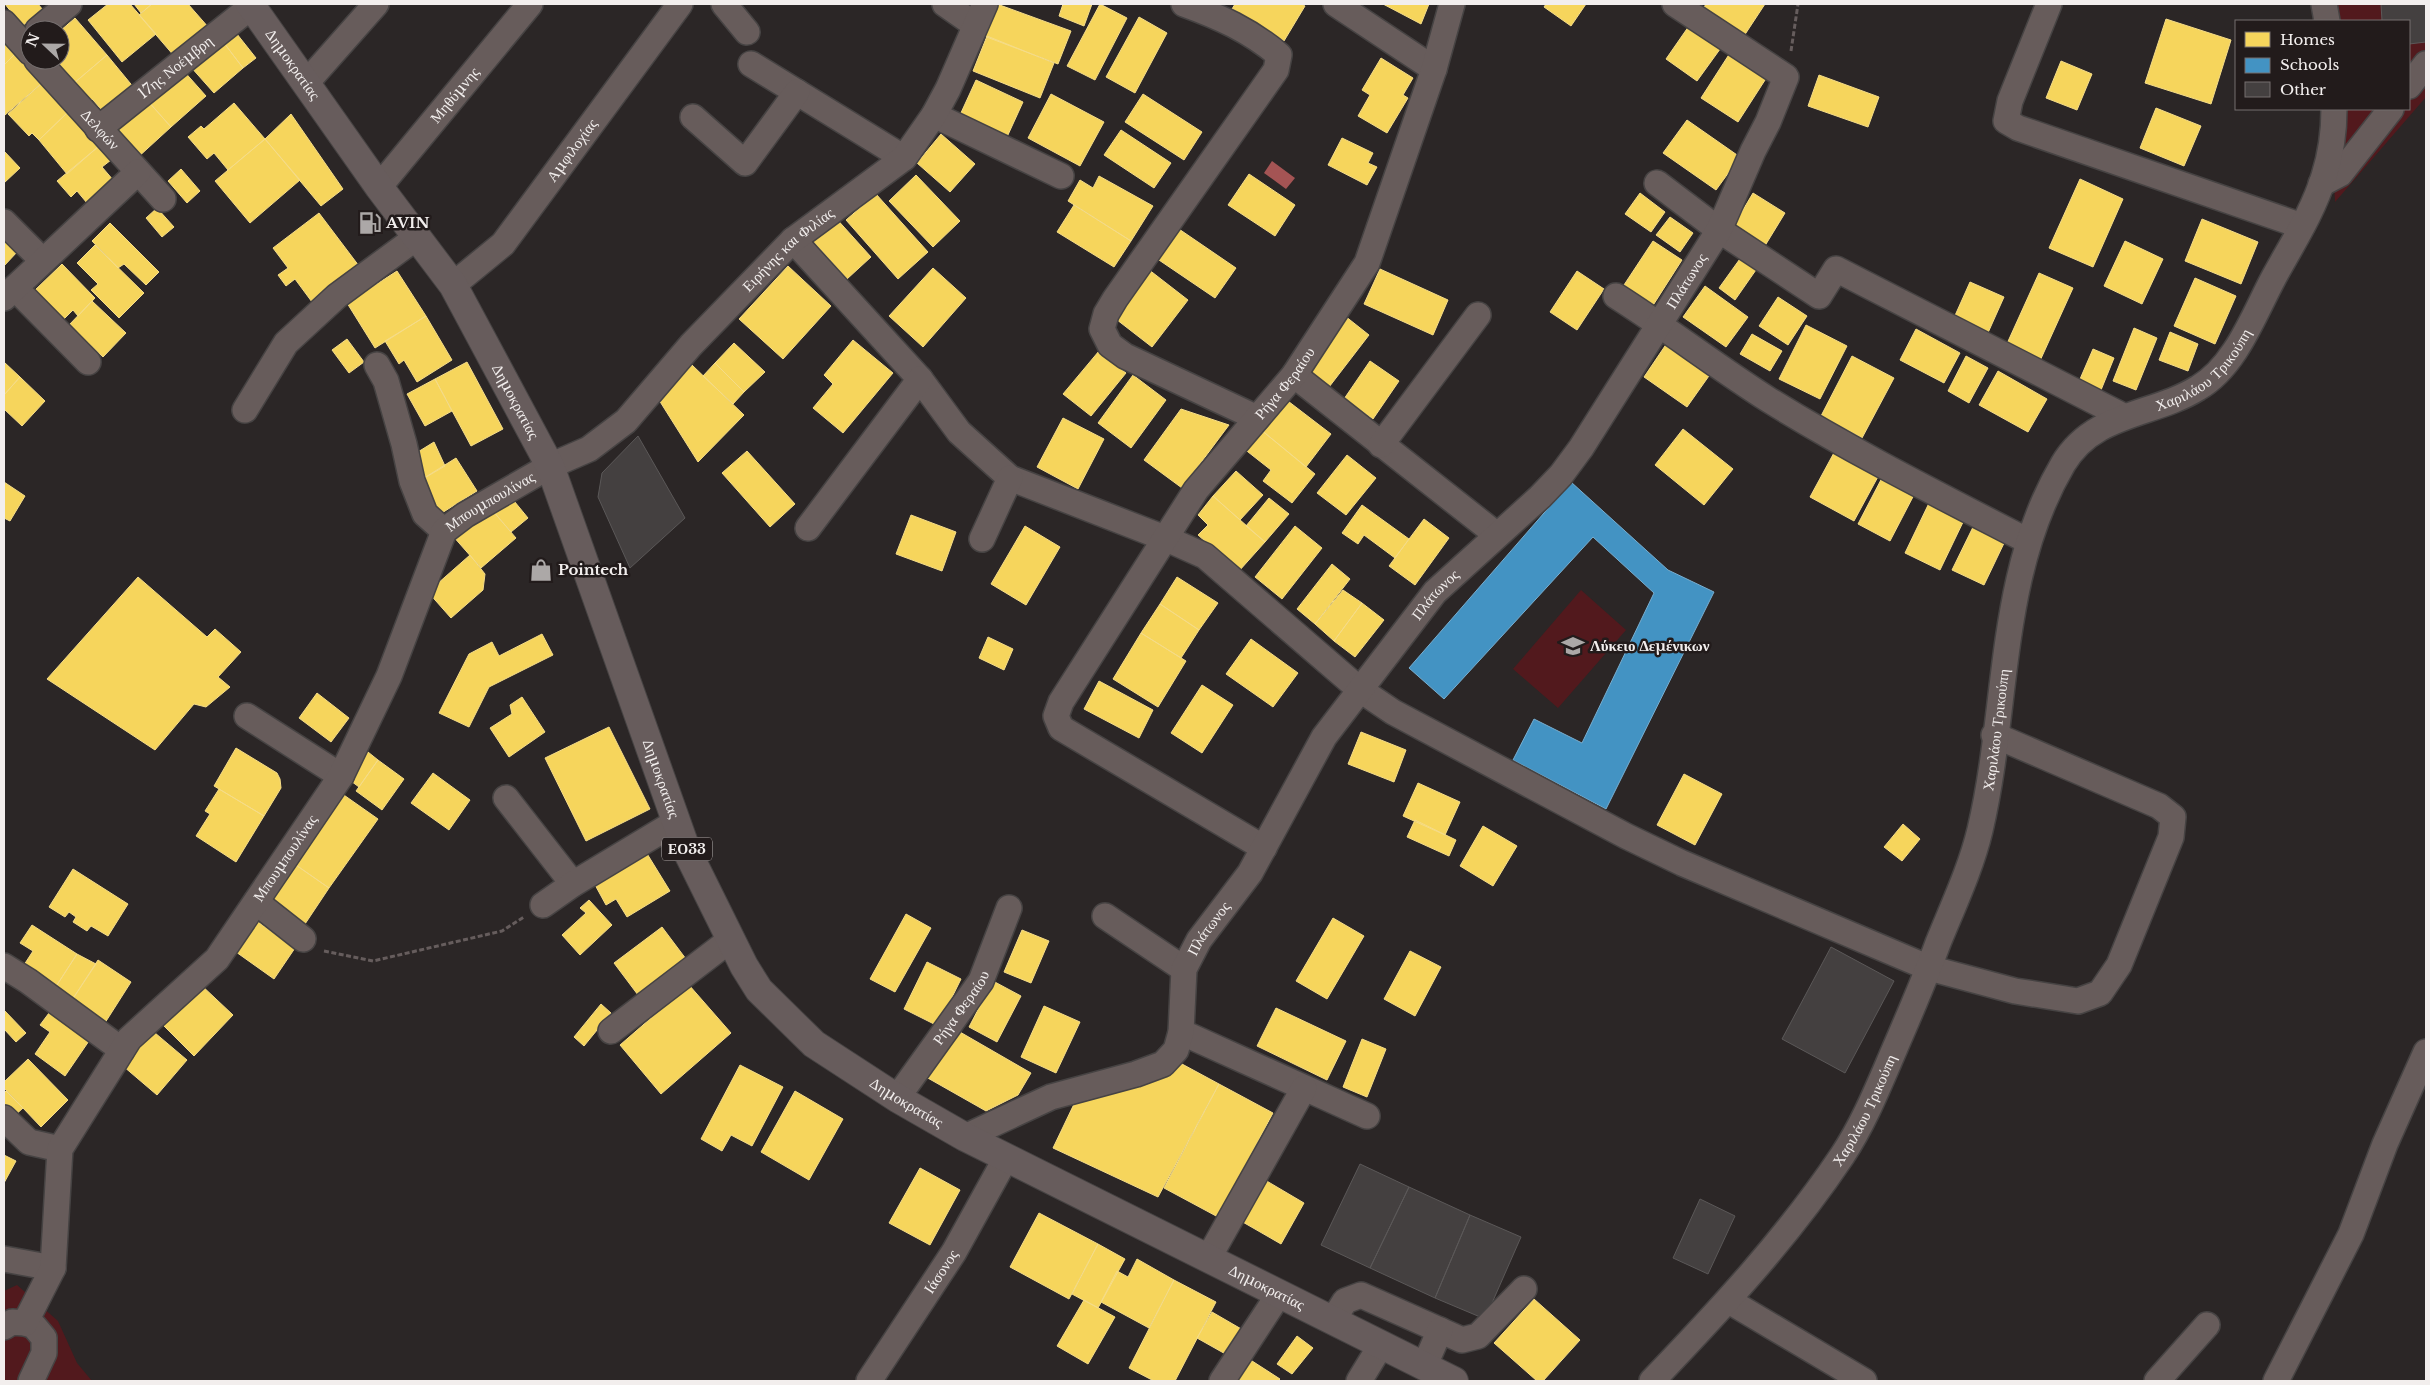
<svg xmlns="http://www.w3.org/2000/svg" width="2430" height="1385" viewBox="0 0 2430 1385" font-family="'Libre Baskerville',serif">
<style>
.green{fill:#52191d}
.water{fill:#a45454}
.homes{fill:#f6d55c;stroke:#f5dc88}
.schools{fill:#4393c3;stroke:#78aed0}
.building{fill:#444040;stroke:#5b5858}
.lines{fill:none;stroke-linecap:round;stroke-linejoin:round}
.minor-casing{stroke:#464343;stroke-width:28}
.major-casing{stroke:#464343;stroke-width:30}
.path{stroke:#665d5d;stroke-width:3;stroke-dasharray:5 2.5;stroke-linecap:butt}
.minor{stroke:#675c5b;stroke-width:25}
.major{stroke:#675c5c;stroke-width:28}
.labels{text-anchor:middle;stroke-width:5;stroke-linejoin:round;paint-order:stroke}
.shield{fill:#221b1b;stroke:#b4afae;stroke-width:1}
.shield-label{font-size:14px;font-weight:bold;fill:#f2eeed}
.street-label{font-size:15px;fill:#f2eeed;stroke:#221b1b}
.poi-label{font-size:15px;font-weight:bold;fill:#f2eeed;stroke:#221b1b;text-anchor:start}
</style>
<rect width="100%" height="100%" fill="#2b2626"/>
<!-- green -->
<path class="green" d="M2324,4H2426V97L2335,202L2330,109H2409V21H2325Z
M1581,590L1626,630L1558,708L1513,669Z
M17,1285L58,1321L77,1363L92,1381H4V1291Z"/>
<!-- water -->
<path class="water" d="M1272,161L1295,178L1286,189L1264,173Z"/>
<!-- homes -->
<path class="homes" d="M5,4H38L43,10L22,26Z
M108,4H130L156,34L122,62L88,20Z
M134,4H152L141,13Z
M152,4H188L209,28L175,57L139,15Z
M997,4L1071,31L1058,64L984,36Z
M1063,4H1092L1084,26L1059,16Z
M1100,4L1127,18L1095,80L1067,66Z
M1235,4H1301L1305,6L1284,41L1232,9Z
M1383,4H1429L1421,24Z
M1546,4H1586L1571,26L1544,7Z
M1706,4H1765L1742,39L1701,12Z
M1139,17L1167,33L1135,93L1106,77Z
M75,18L107,55L73,84L53,60H60V31Z
M2166,19L2231,40L2211,104L2145,83Z
M1691,23L1723,45L1697,81L1666,59Z
M233,29L256,58L243,68L221,39Z
M987,36L1054,63L1040,98L973,71Z
M221,39L243,68L214,93L190,66Z
M4,42L15,54L4,65Z
M1730,53L1767,77L1738,122L1701,98Z
M15,54L42,83L5,115L4,65Z
M107,55L135,89L105,114L92,99L88,103L73,84Z
M1381,58L1413,78L1403,95L1408,98L1387,133L1358,116L1370,95L1362,90Z
M2061,61L2092,74L2077,110L2046,98Z
M182,69L206,96L171,127L147,100Z
M1819,75L1879,97L1868,127L1808,106Z
M976,80L1023,102L1007,137L960,115Z
M42,83L68,112L39,140L32,133L29,136L8,114Z
M1051,94L1104,122L1080,166L1028,138Z
M1143,94L1202,132L1184,160L1125,122Z
M147,100L171,127L136,159L112,132Z
M234,103L265,139L228,170L214,153L207,159L188,137L201,126L204,129Z
M2156,108L2201,126L2184,166L2140,148Z
M68,112L99,146L67,174L39,140Z
M291,114L343,189L321,206L265,139Z
M1687,120L1740,157L1716,190L1663,153Z
M1121,130L1171,163L1154,188L1104,155Z
M941,134L975,164L950,192L917,163Z
M1342,138L1373,153L1368,163L1377,167L1367,185L1328,165Z
M265,139L300,180L250,223L215,181Z
M99,146L111,160L102,167L114,181L87,203L77,191L71,197L57,181Z
M4,151L20,168L4,183Z
M181,169L200,191L187,203L168,181Z
M1249,174L1295,205L1275,236L1228,205Z
M916,175L960,221L933,247L889,201Z
M1099,176L1153,206L1131,241L1068,201L1080,180L1093,188Z
M2080,179L2123,199L2093,267L2049,248Z
M1640,193L1665,212L1651,232L1625,214Z
M1753,193L1785,213L1763,249L1731,230Z
M876,194L928,252L898,279L846,220Z
M1074,205L1131,241L1114,267L1057,232Z
M157,208L174,227L162,237L146,218Z
M319,213L359,266L312,302L295,279L286,286L278,275L288,268L273,248Z
M834,216L871,257L847,279L810,238Z
M1670,217L1693,233L1680,252L1656,235Z
M2202,219L2258,242L2241,284L2185,261Z
M110,223L159,272L146,285L124,264L118,268L92,241Z
M1176,227L1236,268L1215,298L1156,258Z
M4,237L18,251L4,266Z
M1653,241L1682,260L1652,307L1622,288Z
M2125,241L2163,259L2142,304L2104,286Z
M95,245L144,293L119,318L91,290L98,284L77,263Z
M1742,256L1758,267L1735,300L1719,288Z
M62,264L95,298L78,316L73,310L63,320L34,291Z
M788,266L831,306L783,359L739,319Z
M933,268L966,298L923,347L889,316Z
M1148,269L1188,300L1152,347L1112,316Z
M1380,269L1448,300L1433,335L1364,304Z
M397,271L426,316L375,348L347,303Z
M1577,271L1604,289L1577,330L1550,312Z
M2039,273L2073,288L2039,363L2005,348Z
M2195,278L2236,296L2215,344L2174,326Z
M1970,282L2004,297L1987,335L1953,320Z
M1705,286L1748,317L1726,347L1683,317Z
M1778,297L1807,316L1788,345L1759,326Z
M92,301L126,333L103,357L69,325Z
M426,316L452,360L417,382L404,360L399,364L385,341Z
M1345,316L1369,335L1326,391L1302,372Z
M1806,325L1847,346L1820,399L1779,379Z
M2134,328L2157,338L2136,390L2113,381Z
M1916,329L1960,353L1944,383L1900,360Z
M2170,332L2198,344L2188,371L2159,360Z
M1752,334L1782,351L1770,371L1740,354Z
M347,339L364,362L349,373L332,350Z
M853,340L893,373L843,433L813,408L833,384L824,375Z
M734,343L765,372L744,392L715,363Z
M1667,343L1711,373L1687,407L1644,377Z
M2093,349L2114,358L2099,395L2077,386Z
M1099,351L1126,373L1091,416L1063,394Z
M1852,356L1894,378L1862,438L1821,416Z
M1966,356L1988,368L1969,403L1948,391Z
M1370,361L1399,381L1373,419L1344,399Z
M4,362L20,377L4,395Z
M467,362L503,429L471,446L435,379Z
M715,363L744,392L733,404L703,376Z
M692,365L744,415L698,462L659,400Z
M1998,371L2047,399L2028,432L1979,405Z
M1133,375L1166,400L1131,448L1098,423Z
M20,377L45,401L22,426L4,409V395Z
M435,379L452,411L425,426L407,394Z
M1284,398L1331,434L1306,467L1260,429Z
M1181,409L1229,425L1182,488L1144,460Z
M1063,418L1104,439L1078,489L1037,467Z
M1260,429L1315,474L1292,503L1263,481L1271,470L1243,448Z
M1683,429L1733,469L1704,505L1655,465Z
M434,442L445,466L416,483L413,455Z
M1836,449L1880,473L1854,521L1810,497Z
M747,451L795,504L770,527L722,473Z
M1347,455L1376,478L1346,515L1317,493Z
M456,458L477,491L437,516L416,483Z
M1236,471L1263,495L1240,520L1213,496Z
M1884,474L1916,491L1890,541L1858,524Z
M4,482L25,496L10,521L4,518Z
M510,496L528,518L511,532L492,510Z
M1213,496L1265,542L1239,571L1198,535L1208,525L1198,515Z
M1269,498L1289,514L1265,542L1246,526Z
M1930,501L1965,518L1940,570L1905,553Z
M1362,505L1409,539L1395,558L1364,535L1358,544L1342,533Z
M492,510L516,538L481,568L452,535Z
M911,515L956,532L942,571L896,554Z
M1424,519L1449,538L1415,585L1389,566Z
M1975,523L2006,539L1984,585L1952,570Z
M1025,526L1060,547L1026,605L991,584Z
M1295,526L1322,548L1282,599L1255,577Z
M470,555L485,574L483,590L451,618L428,592Z
M1332,564L1350,579L1315,624L1297,609Z
M138,577L207,637L215,629L241,652L218,677L230,687L206,707L194,704L155,750L47,679Z
M1177,577L1218,603L1199,630L1160,604Z
M1343,590L1362,603L1334,641L1315,624Z
M1362,603L1384,620L1355,657L1334,641Z
M1160,604L1199,630L1181,658L1141,633Z
M1141,633L1186,661L1158,707L1113,679Z
M542,634L553,655L489,687L469,727L439,713L469,654L492,642L499,656Z
M988,637L1013,649L1004,670L979,658Z
M1251,639L1298,673L1273,707L1226,674Z
M1099,681L1153,710L1139,738L1084,709Z
M1202,685L1233,705L1202,753L1171,733Z
M317,693L349,718L331,742L299,718Z
M522,697L545,732L509,757L490,728L512,714L510,705Z
M609,727L650,809L586,841L545,758Z
M1361,732L1406,750L1394,782L1348,764Z
M236,748L277,773L280,779L281,788L264,816L214,786Z
M363,748L378,760L359,787L343,775Z
M378,760L404,779L382,810L356,791Z
M433,773L470,800L449,830L411,803Z
M1684,774L1722,794L1695,845L1657,825Z
M1418,783L1460,802L1445,835L1403,816Z
M219,789L264,816L236,862L196,836L210,814L205,811Z
M341,793L378,819L329,888L293,863Z
M1415,820L1456,840L1449,856L1407,837Z
M1903,824L1920,839L1902,861L1884,847Z
M1483,826L1517,846L1493,886L1460,866Z
M646,852L670,891L627,917L616,899L606,905L594,883Z
M293,863L329,888L303,927L261,897Z
M73,869L128,904L108,936L91,926L87,931L73,922L76,917L69,912L65,917L49,907Z
M589,900L612,925L580,955L562,935L586,913L580,908Z
M906,914L931,928L895,992L870,979Z
M251,917L295,948L274,979L229,947Z
M1333,918L1364,936L1327,999L1296,981Z
M32,925L77,954L55,988L22,968L33,951L20,943Z
M662,927L686,959L638,995L614,963Z
M1022,930L1049,941L1031,983L1004,972Z
M1410,951L1441,967L1415,1016L1384,999Z
M77,954L96,964L72,1000L55,988Z
M98,960L131,982L103,1026L72,1000Z
M927,962L961,979L938,1026L904,1009Z
M993,981L1021,996L997,1042L969,1027Z
M199,983L233,1015L194,1056L159,1021Z
M689,985L731,1033L661,1094L620,1045Z
M601,1004L611,1013L584,1046L574,1037Z
M1044,1006L1080,1022L1056,1073L1021,1057Z
M1276,1008L1346,1041L1327,1080L1257,1046Z
M52,1009L91,1038L65,1076L35,1054L50,1032L40,1025Z
M4,1010L26,1033L16,1042L4,1029Z
M148,1027L187,1060L157,1095L123,1066Z
M953,1028L1031,1073L1018,1095L986,1111L926,1077Z
M1362,1039L1386,1049L1367,1097L1343,1087Z
M28,1059L68,1100L41,1127L4,1088V1082Z
M1182,1064L1219,1084L1158,1197L1053,1148L1075,1102L1166,1076Z
M740,1065L783,1087L752,1146L731,1135L722,1151L701,1139Z
M1219,1084L1273,1113L1218,1217L1164,1188Z
M6,1091L23,1108L12,1118L4,1109V1093Z
M795,1091L843,1119L809,1180L761,1152Z
M4,1155L16,1161L4,1183Z
M920,1168L960,1190L930,1245L889,1223Z
M1265,1180L1304,1203L1281,1244L1241,1221Z
M1039,1213L1098,1244L1069,1299L1010,1267Z
M1098,1244L1125,1259L1098,1308L1072,1294Z
M1137,1259L1174,1280L1149,1328L1101,1302L1117,1271L1128,1277Z
M1174,1280L1216,1302L1175,1381H1154L1129,1368Z
M1534,1299L1580,1340L1543,1381H1537L1494,1343Z
M1084,1300L1115,1317L1088,1364L1057,1346Z
M1212,1312L1243,1330L1229,1356L1197,1338Z
M1297,1336L1313,1348L1292,1374L1277,1364Z
M1249,1359L1280,1379L1278,1381H1235Z"/>
<!-- schools -->
<path class="schools" d="M1571,482L1668,570L1714,592L1606,809L1513,760L1534,719L1582,743L1654,593L1593,537L1444,699L1409,668Z"/>
<!-- building -->
<path class="building" d="M2381,4H2426V42L2409,44V21H2382Z
M638,436L685,518L630,568L598,497L602,473Z
M1831,947L1894,981L1845,1073L1782,1039Z
M1360,1164L1409,1187L1370,1268L1321,1245Z
M1409,1187L1470,1215L1435,1298L1370,1268Z
M1700,1199L1735,1216L1708,1274L1673,1258Z
M1470,1215L1521,1237L1485,1319L1435,1298Z"/>
<g class="lines">
<defs>
<g id="minor">
<path d="M724,4L747,32"/>
<path d="M945,4L975,25"/>
<path d="M1184,4C1220,17 1249,30 1279,55L1276,70L1115,299L1106,314L1102,329L1110,345L1125,356L1257,418"/>
<path d="M1336,4L1434,69"/>
<path d="M2049,4L2010,101L2006,121L2018,128L2302,226"/>
<path d="M2324,4L2327,21"/>
<path d="M4,23L30,52"/>
<path d="M38,30L69,4"/>
<path id="s1" d="M37,60L163,199"/>
<path d="M751,64L904,158"/>
<path d="M307,82L376,4"/>
<path d="M2409,86L2426,64"/>
<path d="M934,115L1061,176"/>
<path d="M693,117L745,163L797,92"/>
<path id="s2" d="M98,129L252,6"/>
<path d="M1657,183L1719,230L1819,296L1836,269L2123,416"/>
<path d="M2321,184L2340,174L2391,109"/>
<path id="s3" d="M379,187L530,4"/>
<path d="M4,222L43,261"/>
<path d="M793,240L920,379L959,432L1010,478L1167,539L1205,556L1359,689L1393,712L1626,836L1682,863L1929,968L2015,991L2078,1001L2100,993L2119,965L2171,837L2173,817L2159,806L1994,735"/>
<path id="s4" d="M453,285L503,244L680,4"/>
<path d="M15,288L88,362"/>
<path d="M1616,296C1668,329 1717,367 1769,400C1853,452 1941,496 2028,541"/>
<path d="M4,298L138,172"/>
<path d="M377,365L386,381L404,444L412,481L425,514L444,531"/>
<path d="M1294,375L1497,535"/>
<path d="M245,410L286,343L337,296L417,237"/>
<path d="M1381,445L1478,315"/>
<path d="M808,528L920,379"/>
<path d="M982,539L1010,478"/>
<path d="M247,716L341,776"/>
<path d="M506,798L573,884"/>
<path id="s5" d="M1264,848L1061,728L1056,716L1061,702L1196,490L1294,375L1367,263L1434,69L1452,4"/>
<path d="M256,902L303,939"/>
<path d="M543,905L573,884L676,822"/>
<path d="M1105,916L1184,969"/>
<path d="M4,966L28,981L122,1050"/>
<path d="M611,1031L730,940"/>
<path d="M1181,1032L1367,1116"/>
<path id="s6" d="M897,1098L981,981L1009,908"/>
<path d="M4,1118L29,1142L60,1149"/>
<path id="s7" d="M965,1137L1051,1097L1136,1074L1163,1064L1176,1050L1181,1032L1184,969L1199,940L1250,873L1324,737L1435,592L1540,497L1561,475L1581,448L1719,230L1753,151L1768,122L1786,77L1675,4"/>
<path d="M1209,1257L1304,1088"/>
<path d="M4,1259L53,1268"/>
<path d="M1729,1301L1864,1381"/>
<path d="M1333,1320L1345,1301L1361,1295L1462,1340L1478,1336L1524,1289"/>
<path d="M25,1323L34,1326L44,1338V1353L31,1381"/>
<path id="s8" d="M4,1327L12,1322L25,1323L53,1268L60,1149L129,1039L217,959L341,776L389,676L444,531L465,515L550,466L589,449L626,421L691,345L793,240L904,158L934,115L948,89L985,4"/>
<path d="M1424,1367L1440,1330"/>
<path id="s9" d="M869,1381L954,1252L1006,1158"/>
<path d="M1222,1381L1279,1294"/>
<path d="M1359,1381L1381,1345"/>
<path id="s10" d="M1652,1381C1720,1310 1787,1238 1842,1156C1864,1123 1879,1085 1895,1048C1910,1013 1925,979 1938,943C1953,906 1971,868 1980,830C2009,707 1997,576 2063,464C2094,412 2153,416 2198,388C2236,366 2254,314 2274,277C2292,244 2313,212 2324,176C2331,154 2334,132 2334,109"/>
<path d="M2157,1381L2207,1325"/>
<path d="M2276,1381L2351,1234L2385,1144L2426,1052"/>
</g>
<g id="major">
<path id="s11" d="M250,4L379,187L453,285L550,466L686,849L744,966L759,990L814,1044L897,1098L965,1137L1454,1381"/>
</g>
</defs>
<!-- minor casing -->
<use href="#minor" class="minor-casing"/>
<!-- major casing -->
<use href="#major" class="major-casing"/>
<!-- path -->
<path class="path" d="M1791,51L1798,4
M324,951L373,961L502,931L524,917"/>
<!-- minor -->
<use href="#minor" class="minor"/>
<!-- major -->
<use href="#major" class="major"/>
</g>
<!-- icons -->
<defs>
<symbol id="fuel-bare" viewBox="-9 -9 18 18"><path d="M-5.5-6h7V0h2V4h1.3V-2.5L3-4.5l.8-.8L6-3V5H2.5V1h-1V6h-7ZM-4.2-4.7v3.2H.2V-4.7Z" fill="#aca8a7" stroke="#221b1b" stroke-width="2.5" paint-order="stroke"/></symbol>
<symbol id="shop-bare" viewBox="-9 -9 18 18"><path d="M-5-2.5h2.3a2.7 3.5 0 0 1 5.4 0H5L5.5 6h-11ZM-1.5-2.5h3a1.5 2.3 0 0 0-3 0Z" fill="#aca8a7" stroke="#221b1b" stroke-width="2.5" paint-order="stroke"/></symbol>
<symbol id="school-bare" viewBox="-9 -9 18 18"><path d="M0-5L7-2L0 1L-7-2ZM-4 1L0 2.5L4 1V4Q0 6-4 4Z" fill="#aca8a7" stroke="#221b1b" stroke-width="2.5" paint-order="stroke"/></symbol>
</defs>
<g fill-rule="evenodd">
<use href="#fuel-bare" x="354" y="207" width="32" height="32"/>
<use href="#shop-bare" x="525" y="554" width="32" height="32"/>
<use href="#school-bare" x="1557" y="630" width="32" height="32"/>
</g>
<g class="labels">
<!-- shield labels -->
<rect class="shield" x="662" y="837.5" width="50" height="23" rx="4"/>
<g class="shield-label">
<text x="687" y="854">ΕΟ33</text>
</g>
<!-- street labels -->
<g class="street-label">
<text dy="5" stroke="none"><textPath href="#s11" startOffset="74">Δημοκρατίας</textPath></text>
<text dy="5" stroke="none"><textPath href="#s2" startOffset="99">17ης Νοέμβρη</textPath></text>
<text dy="5" stroke="none"><textPath href="#s3" startOffset="119">Μηθύμνης</textPath></text>
<text dy="5" stroke="none"><textPath href="#s1" startOffset="94">Δελφών</textPath></text>
<text dy="5" stroke="none"><textPath href="#s4" startOffset="181">Αμφιλοχίας</textPath></text>
<text dy="5" stroke="none"><textPath href="#s8" startOffset="1389">Ειρήνης και Φιλίας</textPath></text>
<text dy="5" stroke="none"><textPath href="#s7" startOffset="1170">Πλάτωνος</textPath></text>
<text dy="5" stroke="none"><textPath href="#s10" startOffset="1201">Χαριλάου Τρικούπη</textPath></text>
<text dy="5" stroke="none"><textPath href="#s5" startOffset="654">Ρήγα Φεραίου</textPath></text>
<text dy="5" stroke="none"><textPath href="#s11" startOffset="479">Δημοκρατίας</textPath></text>
<text dy="5" stroke="none"><textPath href="#s8" startOffset="994">Μπουμπουλίνας</textPath></text>
<text dy="5" stroke="none"><textPath href="#s7" startOffset="765">Πλάτωνος</textPath></text>
<text dy="5" stroke="none"><textPath href="#s10" startOffset="751">Χαριλάου Τρικούπη</textPath></text>
<text dy="5" stroke="none"><textPath href="#s11" startOffset="884">Δημοκρατίας</textPath></text>
<text dy="5" stroke="none"><textPath href="#s8" startOffset="574">Μπουμπουλίνας</textPath></text>
<text dy="5" stroke="none"><textPath href="#s7" startOffset="360">Πλάτωνος</textPath></text>
<text dy="5" stroke="none"><textPath href="#s6" startOffset="111">Ρήγα Φεραίου</textPath></text>
<text dy="5" stroke="none"><textPath href="#s11" startOffset="1304">Δημοκρατίας</textPath></text>
<text dy="5" stroke="none"><textPath href="#s10" startOffset="346">Χαριλάου Τρικούπη</textPath></text>
<text dy="5" stroke="none"><textPath href="#s9" startOffset="131">Ιάσονος</textPath></text>
<text dy="5" stroke="none"><textPath href="#s11" startOffset="1709">Δημοκρατίας</textPath></text>
</g>
<!-- poi labels -->
<g class="poi-label">
<text x="386" y="228">AVIN</text>
<text x="558" y="575">Pointech</text>
<text x="1590" y="651">Λύκειο Δεμένικων</text>
</g>
</g>
<!-- border -->
<rect width="2430" height="1385" fill="none" stroke="#f2eeed" stroke-width="10"/>
<!-- legend -->
<rect x="2235" y="20" width="175" height="90" fill="#221b1b" stroke="#756f6f"/>
<rect x="2245" y="32" width="25" height="15" fill="#f6d55c" stroke="#756f6f"/>
<text x="2280" y="45" font-size="15" fill="#f2eeed">Homes</text>
<rect x="2245" y="58" width="25" height="15" fill="#4393c3" stroke="#756f6f"/>
<text x="2280" y="70" font-size="15" fill="#f2eeed">Schools</text>
<rect x="2245" y="82" width="25" height="15" fill="#444040" stroke="#756f6f"/>
<text x="2280" y="95" font-size="15" fill="#f2eeed">Other</text>
<!-- north arrow -->
<g transform="translate(45 45) rotate(292)"><circle r="24" fill="#221b1b" stroke="#756f6f"/>
<path d="M0-4L9 19L0 12L-9 19Z" fill="#aca8a7"/>
<text y="-8" font-size="14" font-weight="bold" text-anchor="middle" fill="#f2eeed">N</text>
</g>
</svg>
